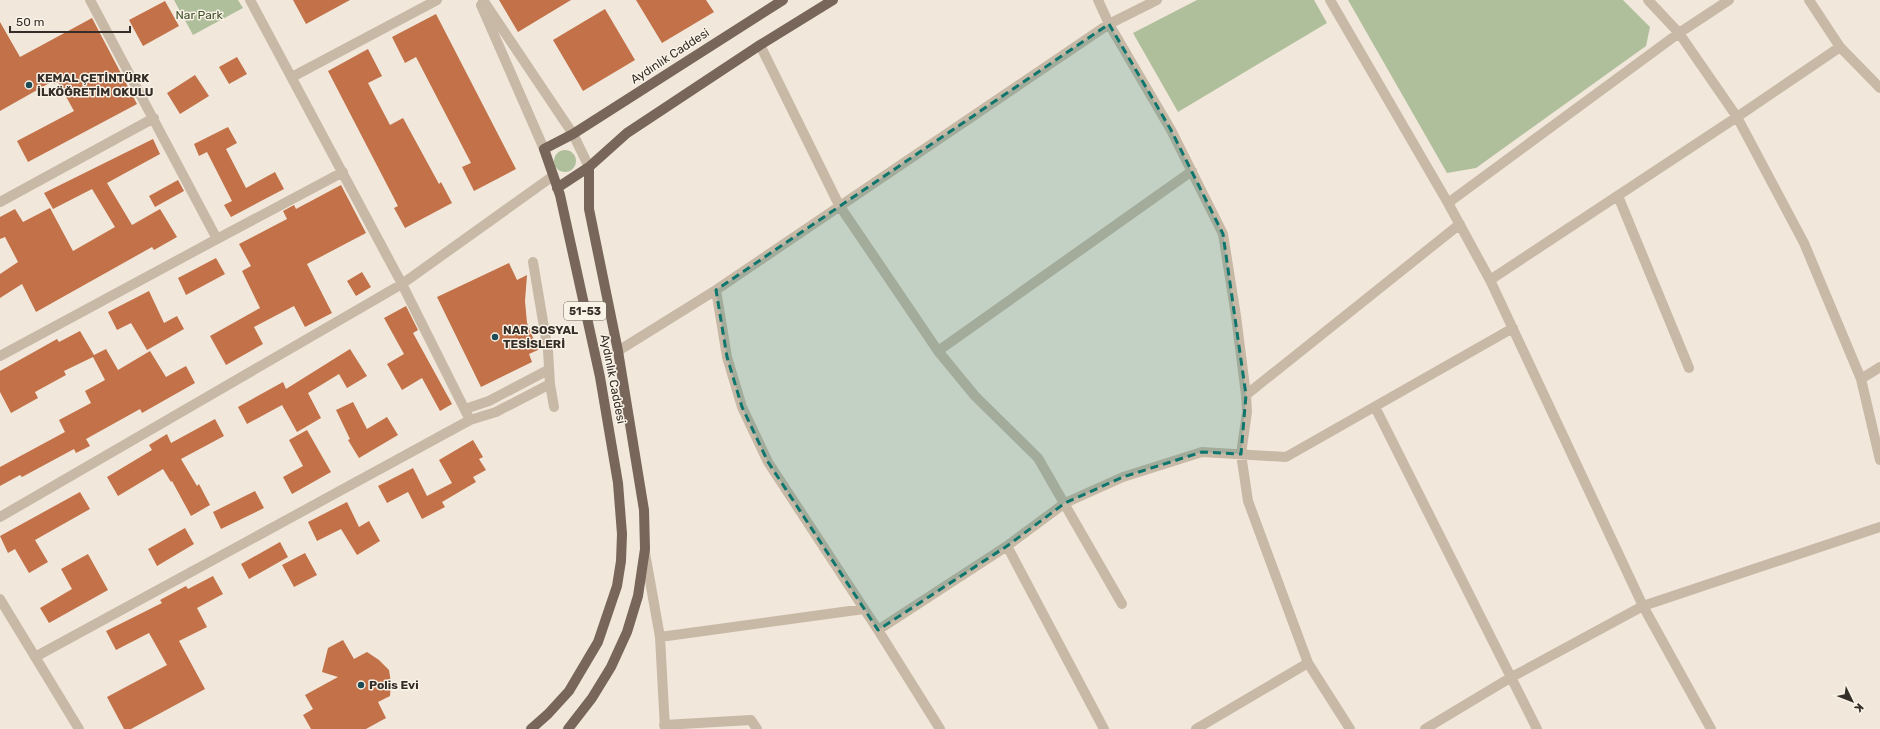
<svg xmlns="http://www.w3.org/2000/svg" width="1880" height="729" viewBox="0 0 1880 729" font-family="Rubik,sans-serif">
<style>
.green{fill:#b0bf9b}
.building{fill:#c27148}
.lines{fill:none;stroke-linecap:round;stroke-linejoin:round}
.minor{stroke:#c8b9a7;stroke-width:10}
.major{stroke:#776659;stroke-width:10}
.marked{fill:#0f766e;fill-opacity:0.2;stroke:#0f766e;stroke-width:3;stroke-dasharray:8 5;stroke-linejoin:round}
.poi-dot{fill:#1e4c55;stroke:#f9f2e7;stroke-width:1.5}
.labels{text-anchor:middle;stroke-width:3;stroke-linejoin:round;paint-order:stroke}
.shield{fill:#f9f2e7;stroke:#706861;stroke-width:1}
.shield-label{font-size:11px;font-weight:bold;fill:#352d27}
.park-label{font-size:12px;fill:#41522c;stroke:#f9f2e7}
.street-label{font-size:12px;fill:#352d27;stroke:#f9f2e7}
.poi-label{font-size:12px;font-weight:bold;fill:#352d27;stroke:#f9f2e7;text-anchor:start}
</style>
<rect width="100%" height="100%" fill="#f1e8db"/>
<!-- green -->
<path class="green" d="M174,0H238L243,8L193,35Z
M1197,0H1314L1327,23L1178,112L1133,33Z
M1348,0H1623L1650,27L1646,46L1476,168L1447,173Z
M554 161a11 11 0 1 1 22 0a11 11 0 1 1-22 0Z"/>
<!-- building -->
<path class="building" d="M293,0H350L306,24Z
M499,0H571L518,32Z
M636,0H706L714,12L662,43Z
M165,1L179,26L143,46L129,20Z
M605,9L635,60L583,91L553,40Z
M436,14L516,169L474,191L462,167L471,163L416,57L405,63L392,37Z
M92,18L137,104L28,162L17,141L74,111L58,82L54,84L53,81L0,111V22L20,57Z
M368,49L382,76L368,83L390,125L403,118L439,184L441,182L452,203L405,228L394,208L398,206L328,71Z
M237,57L247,74L229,84L219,67Z
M195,75L209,96L180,114L167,93Z
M228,127L237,143L226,149L246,188L275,172L284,189L231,217L224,205L232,201L207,152L199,156L194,144Z
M153,139L160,154L107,183L132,225L160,209L177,237L154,250L152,247L36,312L22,284L0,298V274L18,262L5,237L0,239V217L15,209L23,222L50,208L73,251L115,227L92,189L53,209L44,193Z
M178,180L184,191L155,207L149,196Z
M341,185L366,233L307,264L332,313L305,327L294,306L254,327L263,344L226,365L210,336L260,308L242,271L251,266L239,244L287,219L283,211L294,205L296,209Z
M216,258L225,274L186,295L178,278Z
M509,263L517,280L527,275L525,301L527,323L538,350L529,354L532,362L481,387L437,297Z
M362,272L371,287L356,296L347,281Z
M149,291L164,323L177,316L184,329L147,350L131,323L117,330L108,312Z
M406,306L418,330L413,333L452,404L440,411L422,378L402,390L387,364L404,354L384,318Z
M80,331L94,355L106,349L118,370L150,351L166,377L186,366L195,383L142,413L140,409L86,439L90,446L76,453L74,449L22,477L20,475L0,486V467L65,432L59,420L91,403L85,391L105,380L93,357L64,371L66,375L35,392L38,398L11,413L0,392V371L57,339L59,342Z
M350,349L367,376L347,388L339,374L308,393L321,418L297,432L282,405L247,424L238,407L283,382L286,389Z
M353,402L367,429L387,417L398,435L359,458L348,440L350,439L336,410Z
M215,419L224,436L181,459L197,486L199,484L210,505L191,516L172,481L171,482L163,469L118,496L107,477L152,450L149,445L167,434L171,443Z
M307,430L331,472L292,494L283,477L303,466L289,440Z
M473,440L483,457L479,459L486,470L473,477L476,482L442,502L445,507L422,519L408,492L387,503L378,486L413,468L427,496L452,483L439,460Z
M255,491L264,508L221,529L213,512Z
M80,492L90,509L35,540L48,562L29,573L15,549L8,553L0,536Z
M347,502L359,527L369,521L380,541L357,555L341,529L317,541L308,522Z
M185,528L194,544L157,566L148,549Z
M280,542L288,557L249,579L241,564Z
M305,553L317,575L294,587L282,565Z
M88,554L108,590L49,623L40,608L72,589L61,569Z
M213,576L223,594L197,608L207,627L179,641L205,689L131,729H124L107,697L167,665L149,633L116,650L106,631L162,603L160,600L186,586L188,589Z
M343,640L354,659L367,652L379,660L389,670L391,683L390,696L378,702L386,718L366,729H311L303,715L313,709L305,695L338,677L322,672L328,648Z"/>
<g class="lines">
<!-- minor -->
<path class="minor" d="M483,0L573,134L589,167
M1098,0L1109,24L1171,130L1223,234L1236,316L1246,395L1247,412L1241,454L1248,501L1308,663L1350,729
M1330,0L1448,203L1490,280L1643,606L1711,729
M1648,0L1679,33L1737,117L1804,243L1861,379L1880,460
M1809,0L1840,47L1880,88
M481,5L544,149
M760,45L839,205L938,351L975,396L1038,458L1122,604
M292,77L437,0
M1618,196L1689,368
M0,202L154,118
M1448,203L1679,33L1729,0
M217,239L343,172
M533,262L548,351L550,384
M1490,280L1737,117L1840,47
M716,290L727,357L742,407L768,462L878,630L940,729
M618,351L716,290L1109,24L1157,0
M938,351L1192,171
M0,356L217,239L90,0
M1861,379L1880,367
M1246,395L1460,224
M1375,407L1537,729
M465,409L489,401L548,370
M470,420L496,412L550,384L554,407
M0,517L402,284L553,176
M1007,546L1104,729
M645,553L660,637L665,729
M0,599L79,729
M878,630L1007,546L1065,503L1123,477L1202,452L1286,457L1513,328
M660,637L864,609
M35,657L470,420L402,284L250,0
M664,725L751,720L757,729
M1196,729L1308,663
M1425,729L1510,678L1643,606L1880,527"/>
<!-- major -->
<path class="major" d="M557,188L589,167
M531,729L548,714L569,691L598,642L617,586L621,561L622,534L618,483L600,377L560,195L544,149L573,134L783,0
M568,729L592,698L611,667L627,632L638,596L645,549L644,510L618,351L589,209V167L627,133L760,45L833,0"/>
</g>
<!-- marked area -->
<path class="marked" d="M1109,24L1171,130L1223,234L1246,395L1241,454L1202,452L1123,477L1065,503L1007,546L878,630L768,462L742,407L727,357L716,290Z"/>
<!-- markers -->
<g class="poi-dot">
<circle cx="29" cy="85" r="4"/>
<circle cx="495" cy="337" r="4"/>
<circle cx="361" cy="685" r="4"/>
</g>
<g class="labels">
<!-- shield labels -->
<rect class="shield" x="564" y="302" width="42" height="18" rx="3"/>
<g class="shield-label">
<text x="585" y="315">51-53</text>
</g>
<!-- park labels -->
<g class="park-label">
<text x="199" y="19">Nar Park</text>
</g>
<!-- street labels -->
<g class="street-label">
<text transform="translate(670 56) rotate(-33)" y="4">Aydınlık Caddesi</text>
<text transform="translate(613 379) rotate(79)" y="4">Aydınlık Caddesi</text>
</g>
<!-- poi labels -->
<g class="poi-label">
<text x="37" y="82">KEMAL ÇETİNTÜRK<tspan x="37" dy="14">İLKÖĞRETİM OKULU</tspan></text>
<text x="503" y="334">NAR SOSYAL<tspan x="503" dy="14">TESİSLERİ</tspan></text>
<text x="369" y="689">Polis Evi</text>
</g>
</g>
<!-- north arrow -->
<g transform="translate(1852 701) rotate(133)" stroke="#f9f2e7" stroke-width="3" paint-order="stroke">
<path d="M0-3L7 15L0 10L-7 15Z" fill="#352d27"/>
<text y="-6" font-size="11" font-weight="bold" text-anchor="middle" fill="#352d27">K</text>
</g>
<!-- scale -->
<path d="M10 26v6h120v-6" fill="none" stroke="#352d27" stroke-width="2"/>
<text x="16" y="26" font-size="12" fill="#352d27" stroke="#f9f2e7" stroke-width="3" paint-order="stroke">50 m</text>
</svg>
